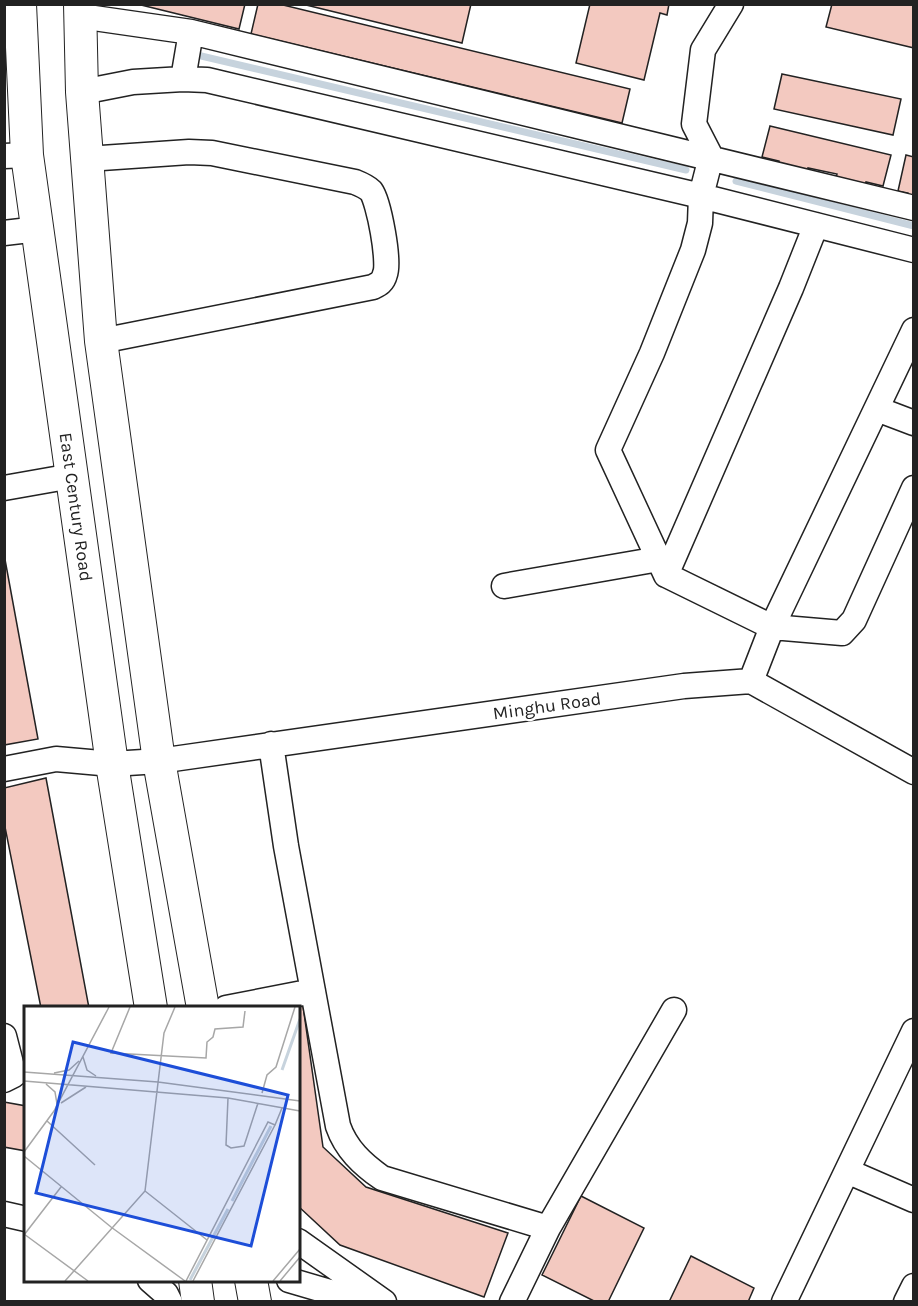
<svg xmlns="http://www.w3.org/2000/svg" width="918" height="1306" viewBox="0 0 918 1306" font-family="Karla,sans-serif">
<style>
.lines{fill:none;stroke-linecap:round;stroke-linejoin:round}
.stream{stroke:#c7d3dd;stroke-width:7}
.building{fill:#f3c9c0;stroke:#222;stroke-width:1.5}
.minor-casing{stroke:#222;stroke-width:27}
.major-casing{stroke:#222;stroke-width:34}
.minor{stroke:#fff;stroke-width:24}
.major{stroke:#fff;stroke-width:32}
.labels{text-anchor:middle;stroke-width:4.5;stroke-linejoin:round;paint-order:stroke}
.street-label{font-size:18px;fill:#222;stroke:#fff}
.inset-river{fill:none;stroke:#c7d3dd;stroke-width:3}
.inset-road{fill:none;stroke:#a7a7a7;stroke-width:1.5}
.view{fill:#1d4ed8;fill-opacity:0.15;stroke:#1d4ed8;stroke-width:3}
.inset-edge{fill:none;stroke:#222;stroke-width:3}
</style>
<rect width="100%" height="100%" fill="#fff"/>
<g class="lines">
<!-- stream -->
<path class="stream" d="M197,55L686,170
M736,181L914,226"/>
</g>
<!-- building -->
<path class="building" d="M137,4H245L239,29Z
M258,4H279L630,89L622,123L251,34Z
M302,4H471L462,43Z
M590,4H669L667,15L660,13L644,80L576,63Z
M832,4H914V48L826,27Z
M782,74L901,99L893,135L774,109Z
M770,126L891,155L883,186L866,182L864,188L835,181L837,174L808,168L807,174L778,167L779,161L762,157Z
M906,155L914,157V201L907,200L908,193L898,191Z
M4,554L38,739L4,745Z
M46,778L89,1008H41L4,822V788Z
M303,1006L323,1147L366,1187L508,1233L484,1297L340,1245L298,1206V1008H296Z
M4,1102L26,1106V1151L4,1147Z
M581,1196L644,1228L608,1302H596L542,1275Z
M691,1256L754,1288L748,1302H669Z"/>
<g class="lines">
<defs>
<path id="minor" d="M731,4L703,50L694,124L711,157L701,196L700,223L693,250L652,353L608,450L666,575L772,627L842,633L854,620L914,488
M80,16L191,32L183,79L207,80L701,196L914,250
M191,32L914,208
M82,92L133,82L183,79
M4,156L27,155
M87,159L189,152L212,153L355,182C360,184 367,187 371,191C379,202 390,262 385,274C383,282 379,284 373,287L101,341
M4,233L38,229
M877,409L914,423
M4,488L72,476
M666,575L791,288L816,225
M504,586L659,559
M751,681L772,627L914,330
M271,744L286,846L338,1126C346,1149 362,1164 382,1178L548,1228
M4,769L56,759L112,764L159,761L684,686L751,681L914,772
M226,1008L313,991
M4,1036L14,1075L4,1080
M847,1171L914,1200
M4,1214L26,1219
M298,1241L384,1302
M150,1280L166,1294L170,1302
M289,1280L364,1302
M512,1302L548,1228L674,1010
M784,1302L914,1031
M906,1302L914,1286"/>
<path id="major" d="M20,4L27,155L112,764L151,1008
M80,4L82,92L101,341L159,761L203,1008
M195,1280L198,1302
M251,1280L255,1302"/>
</defs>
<!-- minor casing -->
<use href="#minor" class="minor-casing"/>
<!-- major casing -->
<use href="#major" class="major-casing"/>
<!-- minor -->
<use href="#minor" class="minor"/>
<!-- major -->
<use href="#major" class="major"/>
</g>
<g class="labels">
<!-- street labels -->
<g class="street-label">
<text transform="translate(76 507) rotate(82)" y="6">East Century Road</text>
<text transform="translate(547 706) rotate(-8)" y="6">Minghu Road</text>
</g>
</g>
<!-- overview -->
<g transform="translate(24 1006)">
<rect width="276" height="276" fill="#fff"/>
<path class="inset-river" d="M258,64L276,13M208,195L247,120M166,274L204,203"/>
<path class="inset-road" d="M106,1L87,47L182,52L183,36L189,31L191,23L219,21L221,5M59,51L63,64L72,70M0,66L134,76L276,95M30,67L45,64L55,55M0,75L204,92L276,105M22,78L31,86L33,98M238,87L243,69L252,61L271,1M204,92L202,139L207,142L220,140L234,97M37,97L62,81M23,115L71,159M0,146L30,105L85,1M0,150L87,221L161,275M121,185L183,234M0,228L64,275M0,229L37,181M41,275L121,185L140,27L151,1M162,275L244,116L251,119L258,102M169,275L251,119M249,275L276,243M256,275L276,251"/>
<path class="view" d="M49,36L264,89L227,240L12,187Z"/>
<rect width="276" height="276" class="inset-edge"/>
</g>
<!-- border -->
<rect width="918" height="1306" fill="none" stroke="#222222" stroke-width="12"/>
</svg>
